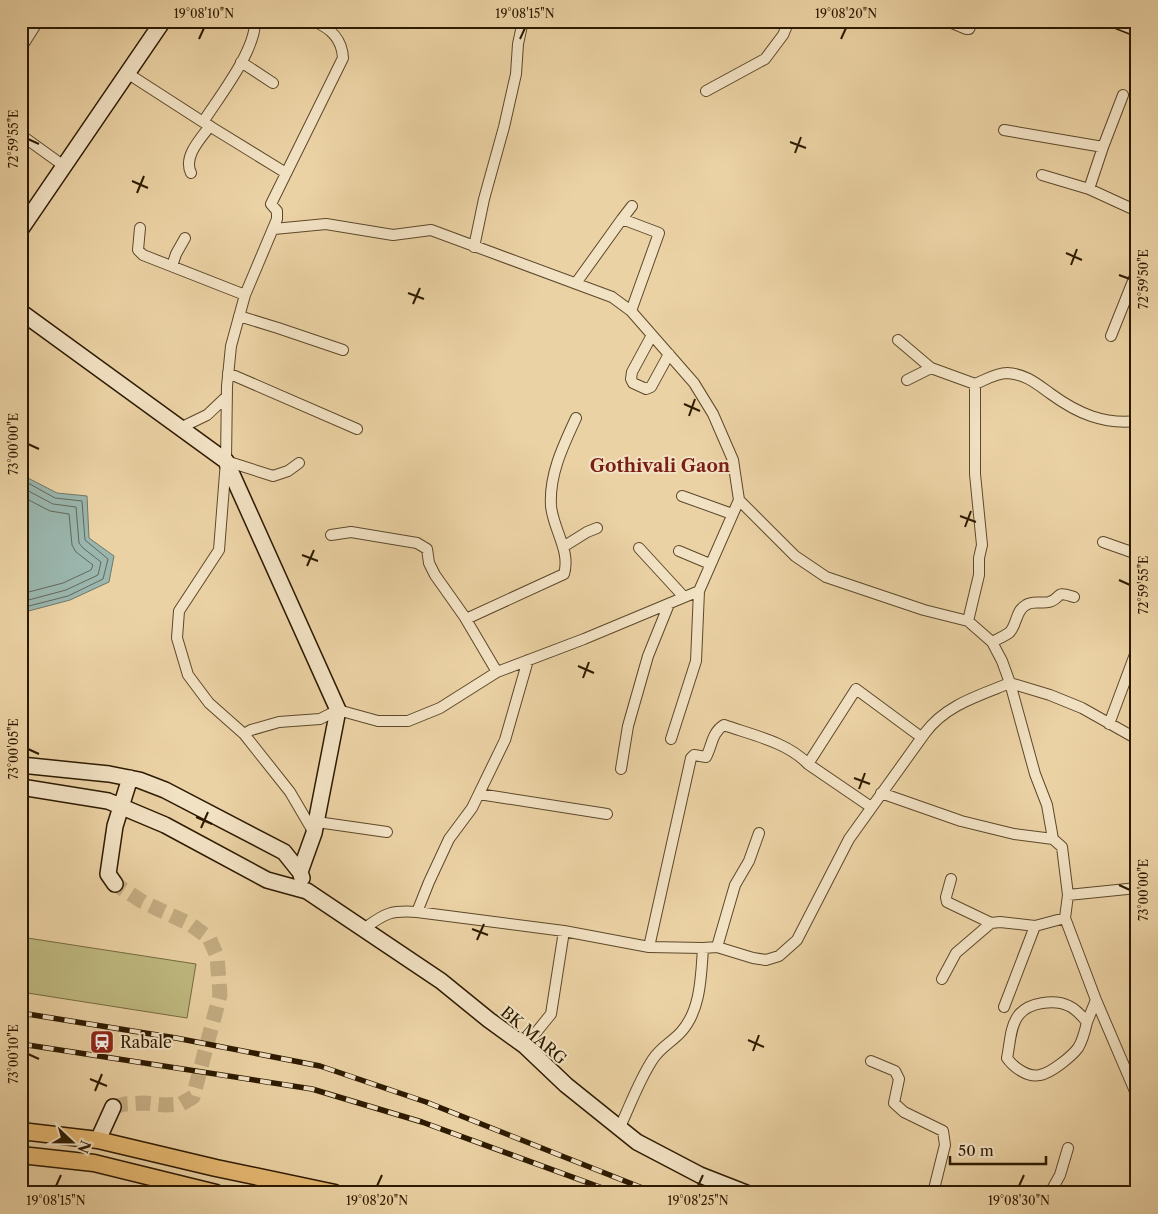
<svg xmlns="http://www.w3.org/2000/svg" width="1158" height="1214" viewBox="0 0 1158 1214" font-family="'Libre Caslon Text',serif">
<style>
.green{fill:#bfba80;stroke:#766a40}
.water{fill:#9ab6ae;stroke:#6e7868}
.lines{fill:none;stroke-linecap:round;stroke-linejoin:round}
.shore{stroke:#646857;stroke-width:1}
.secondary-tunnel{stroke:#c5ad83;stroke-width:15;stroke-dasharray:15 8;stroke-linecap:butt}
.street-casing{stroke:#5c4829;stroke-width:12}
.secondary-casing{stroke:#2d1a00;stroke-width:18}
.primary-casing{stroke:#2d1a00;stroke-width:19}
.street{stroke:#f2e2c4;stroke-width:10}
.secondary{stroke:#f2e2c4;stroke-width:15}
.primary{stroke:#e6b972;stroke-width:16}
.rail-casing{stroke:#2d1a00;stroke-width:5.5}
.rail{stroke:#f2e2c4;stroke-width:4;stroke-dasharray:11;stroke-linecap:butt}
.ticks{fill:none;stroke:#2d1a00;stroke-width:2}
.labels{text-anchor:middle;stroke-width:4;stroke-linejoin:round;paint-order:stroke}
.street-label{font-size:16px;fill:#2d1a00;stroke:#f2e2c4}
.poi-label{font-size:16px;fill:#2d1a00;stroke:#f2e2c4;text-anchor:start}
.neighbourhood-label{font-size:18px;font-weight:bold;fill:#7a1f14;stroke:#f2e2c4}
.neatline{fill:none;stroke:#2d1a00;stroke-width:2}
.ticks-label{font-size:12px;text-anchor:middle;fill:#2d1a00}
</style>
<rect width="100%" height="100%" fill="#ebd2a4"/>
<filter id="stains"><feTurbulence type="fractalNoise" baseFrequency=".004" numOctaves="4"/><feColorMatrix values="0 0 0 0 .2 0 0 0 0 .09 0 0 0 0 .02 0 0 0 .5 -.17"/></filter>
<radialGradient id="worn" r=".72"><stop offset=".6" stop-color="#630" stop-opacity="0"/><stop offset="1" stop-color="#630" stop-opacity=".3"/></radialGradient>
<!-- green -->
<path class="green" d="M21,937L196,964L187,1018L21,992Z"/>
<!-- water -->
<path class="water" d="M21,471L26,477L57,493L87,496L89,538L114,556L109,582L70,600L21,613Z"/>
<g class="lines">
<!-- shore -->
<path class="shore" d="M21,479L55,498L82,501L85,540L108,559L103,579L68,596L21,608
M21,487L53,504L76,507L79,543L83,548L101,562L98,575L66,590L21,602
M21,496L50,511L69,514L72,545L76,552L93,565L91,570L63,583L21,594"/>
<!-- secondary-tunnel -->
<path class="secondary-tunnel" d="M113,1107L125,1104L144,1103L165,1105L181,1104L193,1097L220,995L217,956L209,938L190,924L143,902L115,884"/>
<defs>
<path id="street" d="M313,21C331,28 342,39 343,58L271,204L277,211V219L245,295L231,346L227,386L226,461L219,550L179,611L177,638L188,675L209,703L244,734L290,792L314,833
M947,21L966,29H969L973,21
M21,48L38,21
M241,62L273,83
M127,73L203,122C219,97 256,50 255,21
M706,91L765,59L783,35L789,21
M203,122L286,173
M1004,130L1103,147L1089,189
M21,135L64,166
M1103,147L1123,95
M191,173C183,157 200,139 210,126
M1042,175L1089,189L1137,211
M622,219L632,206
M140,228L138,250L143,255L245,295
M474,247L484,199L504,127L516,74L518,44L523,21
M172,266L176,254L185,238
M576,283L622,219L659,233L631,311
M239,316L278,328L343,350
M652,335L632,372L631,379L633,383L646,389L651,387L669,354
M1111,336L1137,271
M898,340L931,368L975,384C985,380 996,373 1007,373C1026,374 1037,384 1051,394C1077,413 1104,425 1137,421
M228,373L357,429
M907,380L931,368
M180,428L207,415L227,396
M226,461L273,476L288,471L299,463
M682,496L732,514
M739,500L795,556L826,577L924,610L968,621L992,642L1002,661L1010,683L1035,774L1047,805L1053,839
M331,535L351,532L417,543L427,549L429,563L435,575L464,616L497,672
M1103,542L1137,554
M563,547L587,532L597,528
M639,548L684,597
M679,551L710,564
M466,619L564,574C571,551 553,529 551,506C549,475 563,446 576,418
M968,621L979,575V558L982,545L975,474V384
M992,642C998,639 1005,636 1010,632C1017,624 1016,610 1026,605C1033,600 1041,604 1049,602C1063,598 1053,590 1074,597
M1109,724L1137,649
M244,734L251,730L279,722L320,719L338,710L378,721H408L440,708L497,672L584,639L699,591L739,500L733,460L713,414L694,383L631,311L612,297L431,230L393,235L326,224L274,229
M671,739L696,661L699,591
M808,764L856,689L921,737
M621,769L628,726L648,656L669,604
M881,793L961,821L1014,834L1053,839L1062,847L1068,895L1065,918L1096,1000L1137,1096
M479,794L607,814
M317,822L387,832
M951,879L946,897L947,902L991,923
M1068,895L1137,888
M417,912L429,882L449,839L472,808L505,740L528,660
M365,928C385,913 392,910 417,912L564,931L649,947L703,948L717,947L753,958L766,960L779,956L797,940L849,839L925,733C946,705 978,696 1010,683L1050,695L1082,708L1137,739
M649,947L691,758L694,755L706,757C712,746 712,732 724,725C752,735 787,742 808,764L871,807
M717,947L735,885L749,861L759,833
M942,979L956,953L991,923L1000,922L1035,926L1065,918
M1004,1007L1035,926
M1087,1022C1085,1031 1083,1040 1078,1048C1071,1057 1051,1073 1040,1075C1028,1078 1013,1067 1007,1058C1010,1044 1010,1027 1018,1016C1028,1002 1055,999 1069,1006C1076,1009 1082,1016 1087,1022L1096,1000
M525,1046L551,1014L564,931
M871,1061L895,1071L899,1079L894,1103L904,1112L943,1131L945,1145L933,1193
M619,1129C630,1106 639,1080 653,1059C661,1047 672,1042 681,1032C701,1010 701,976 703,948
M1050,1193L1060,1175L1068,1148"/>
<path id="secondary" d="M1119,21L1137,28
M21,229L163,21
M21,312L226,461L338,710L314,833L300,872
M21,765L109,774L139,780L165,790L284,852L300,872L302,878
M21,787L108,801L165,825L267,880L307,891L441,981L489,1020L525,1046L566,1085L637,1142L700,1175L746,1193
M115,884L108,874L115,826L130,778
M98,1140L113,1107"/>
<path id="primary" d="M21,1131L98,1140L216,1168L335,1193
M21,1155L94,1163L216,1193"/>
</defs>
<!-- street casing -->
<use href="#street" class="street-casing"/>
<!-- secondary casing -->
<use href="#secondary" class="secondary-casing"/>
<!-- primary casing -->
<use href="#primary" class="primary-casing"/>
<!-- street -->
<use href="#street" class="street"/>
<!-- secondary -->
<use href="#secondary" class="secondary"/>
<!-- primary -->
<use href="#primary" class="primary"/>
<defs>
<path id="rail" d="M21,1013L176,1038L320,1066L426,1102L655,1193
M21,1044L312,1089L422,1122L616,1193"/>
</defs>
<!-- rail casing -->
<use href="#rail" class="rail-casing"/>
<!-- rail -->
<use href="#rail" class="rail"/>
</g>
<!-- ticks -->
<path class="ticks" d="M199,39L204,28M520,39L525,28M841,39L846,28M28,139L39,144M790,142L806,148M795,153L801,137M132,181L148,188M137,193L144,176M1066,253L1082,260M1071,265L1077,249M1119,275L1130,279M408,293L424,299M413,304L420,288M684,404L700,411M689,416L695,399M28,444L39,449M960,516L976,522M965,527L971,511M302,555L318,561M307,566L314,550M1119,580L1130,585M578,666L594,673M583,678L589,662M28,749L39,754M854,778L870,784M859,789L865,773M196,817L212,824M201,828L208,812M1119,885L1130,890M472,929L488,935M477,940L484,924M748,1040L764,1047M753,1051L759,1035M28,1054L39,1059M90,1079L107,1086M95,1091L102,1074M56,1186L61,1175M377,1186L382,1175M698,1186L703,1175M1019,1186L1024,1175"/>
<!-- icons -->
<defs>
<symbol id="station-square" viewBox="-11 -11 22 22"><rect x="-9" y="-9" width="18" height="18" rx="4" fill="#8f2418" stroke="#f2e2c4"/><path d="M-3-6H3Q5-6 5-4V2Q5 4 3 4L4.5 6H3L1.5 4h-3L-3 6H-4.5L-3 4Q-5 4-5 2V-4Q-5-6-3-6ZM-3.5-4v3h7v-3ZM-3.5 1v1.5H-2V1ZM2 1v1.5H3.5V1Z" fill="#fff"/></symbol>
</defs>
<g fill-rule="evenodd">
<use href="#station-square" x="88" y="1028" width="28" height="28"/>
</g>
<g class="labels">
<!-- street labels -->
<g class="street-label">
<text transform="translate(534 1035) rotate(40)" y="6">BK MARG</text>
</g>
<!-- poi labels -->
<g class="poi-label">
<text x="120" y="1048">Rabale</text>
</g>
<!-- neighbourhood labels -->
<g class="neighbourhood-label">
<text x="660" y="472">Gothivali Gaon</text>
</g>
</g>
<!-- margin -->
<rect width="1158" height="1214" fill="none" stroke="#ebd2a4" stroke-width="55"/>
<!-- north arrow -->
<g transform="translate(72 1142) rotate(112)" stroke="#f2e2c4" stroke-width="4" paint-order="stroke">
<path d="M0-4L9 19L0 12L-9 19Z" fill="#2d1a00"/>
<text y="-8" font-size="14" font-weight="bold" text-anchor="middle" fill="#2d1a00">N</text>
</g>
<!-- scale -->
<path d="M950 1156v8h96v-8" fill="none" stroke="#2d1a00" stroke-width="2.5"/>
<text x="958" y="1156" font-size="15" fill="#2d1a00" stroke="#f2e2c4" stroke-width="4" paint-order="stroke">50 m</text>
<rect x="28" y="28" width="1102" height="1158" class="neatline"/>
<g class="ticks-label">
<text x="204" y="18">19°08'10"N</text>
<text x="525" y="18">19°08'15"N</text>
<text x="846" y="18">19°08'20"N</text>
<text transform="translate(14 139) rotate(-90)" y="4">72°59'55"E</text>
<text transform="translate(1144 279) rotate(-90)" y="4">72°59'50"E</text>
<text transform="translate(14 444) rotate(-90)" y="4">73°00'00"E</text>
<text transform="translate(1144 585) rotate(-90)" y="4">72°59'55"E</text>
<text transform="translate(14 749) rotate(-90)" y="4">73°00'05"E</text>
<text transform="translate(1144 890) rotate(-90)" y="4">73°00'00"E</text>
<text transform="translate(14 1054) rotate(-90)" y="4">73°00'10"E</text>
<text x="56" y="1205">19°08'15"N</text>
<text x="377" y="1205">19°08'20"N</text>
<text x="698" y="1205">19°08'25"N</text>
<text x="1019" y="1205">19°08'30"N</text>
</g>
<rect width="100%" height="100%" filter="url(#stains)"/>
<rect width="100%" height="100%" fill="url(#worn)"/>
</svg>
